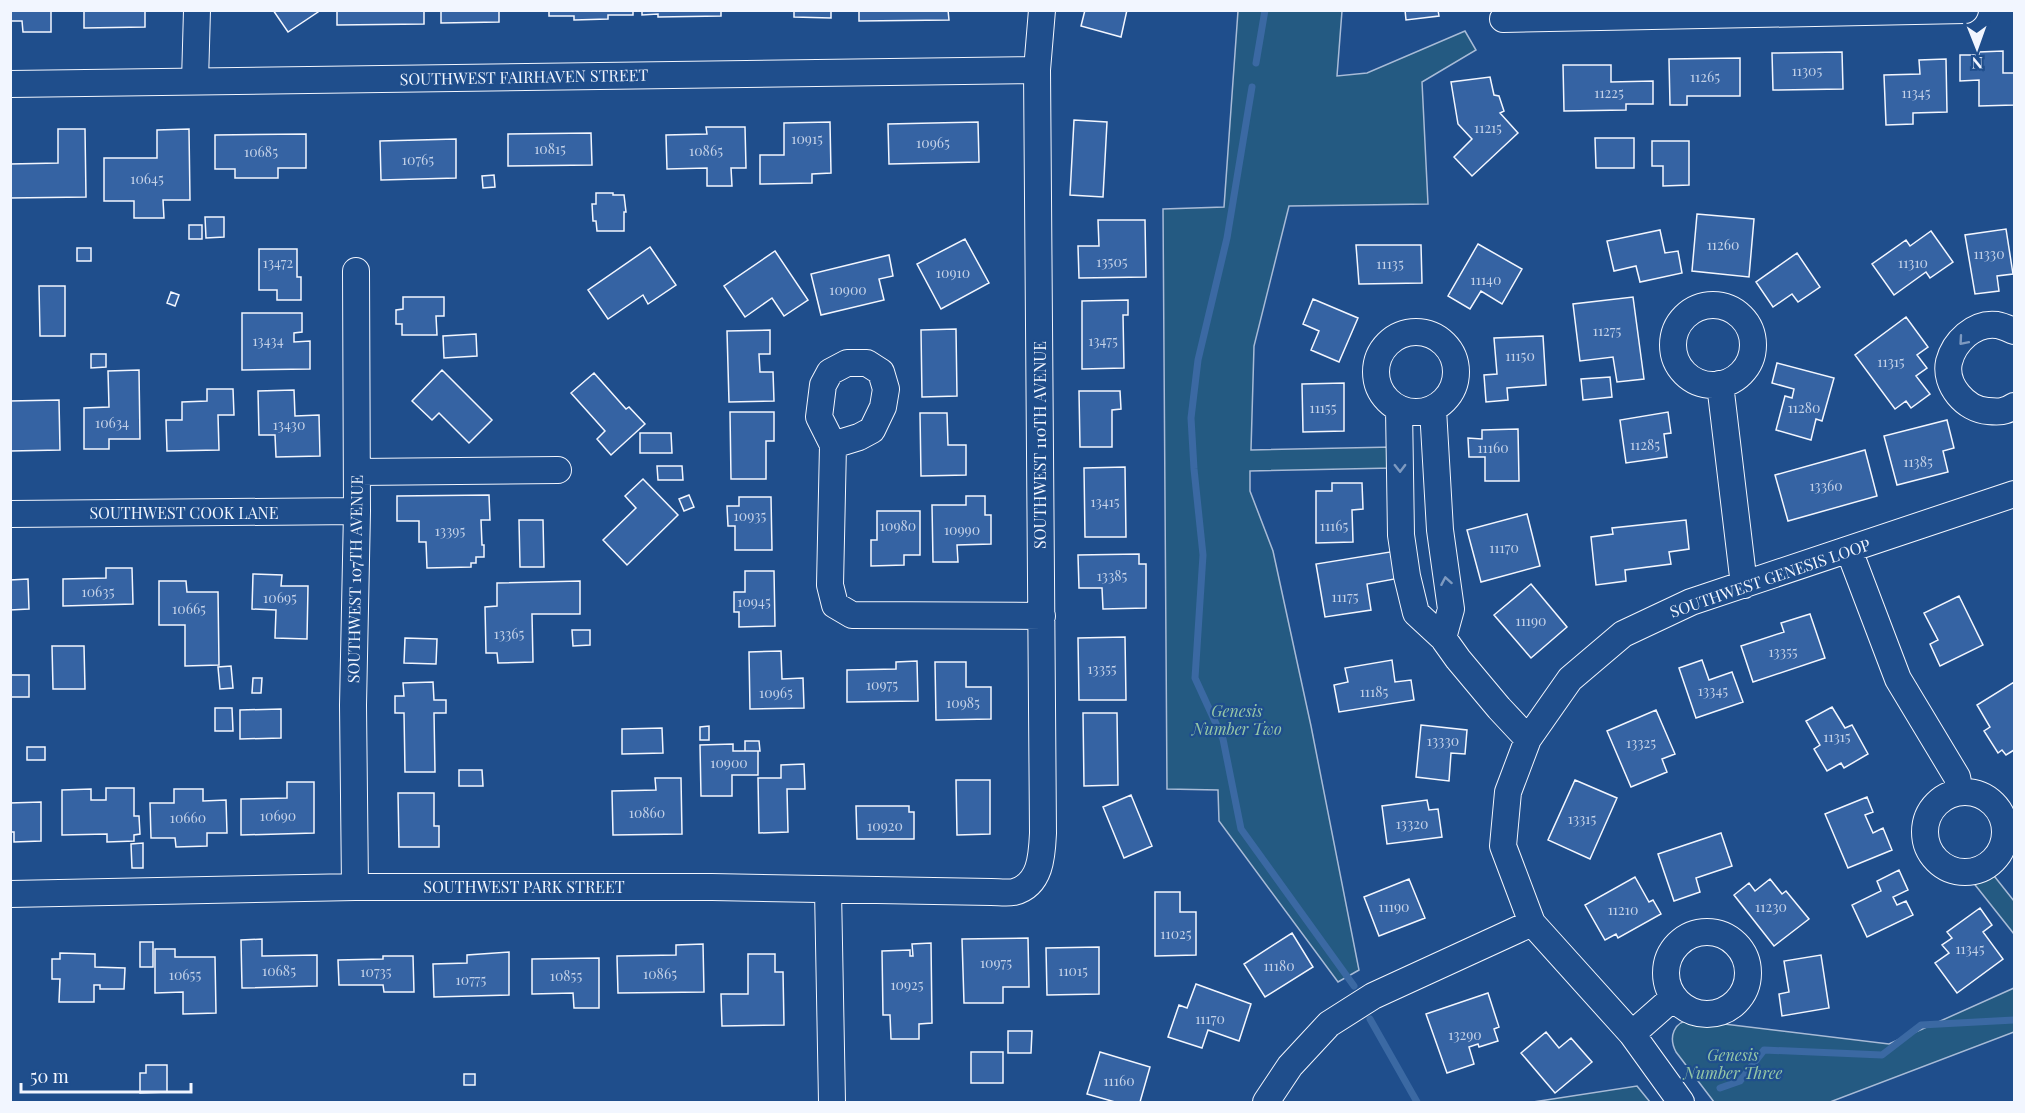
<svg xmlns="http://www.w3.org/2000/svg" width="2025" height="1113" viewBox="0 0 2025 1113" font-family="'Playfair Display',serif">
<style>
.green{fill:#245a82;stroke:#a8bbd7;stroke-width:1.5}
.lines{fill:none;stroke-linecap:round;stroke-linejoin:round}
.stream{stroke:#3b69a3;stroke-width:7}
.building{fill:#3563a3;stroke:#f2f6ff;stroke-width:1.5}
.minor-casing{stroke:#f2f6ff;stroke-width:28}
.minor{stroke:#1f4e8c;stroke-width:26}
.oneway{stroke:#7e9ac0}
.labels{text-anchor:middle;stroke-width:4.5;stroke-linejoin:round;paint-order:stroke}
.number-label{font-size:14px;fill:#c3d1e8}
.street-label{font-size:16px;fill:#f2f6ff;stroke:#1f4e8c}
.park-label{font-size:16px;font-style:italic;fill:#97c8a6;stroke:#1f4e8c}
</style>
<rect width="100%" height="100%" fill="#1f4e8c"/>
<!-- green -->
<path class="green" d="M1238,11H1342L1337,76L1367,73L1465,31L1476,50L1422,82L1428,204L1289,206L1254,346L1251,450L1393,447V468L1250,471V491L1273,551L1311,726L1359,970L1338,982L1219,821L1218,790L1167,789L1163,209L1224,207Z
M1991,872L2014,901V934L1972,881Z
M2014,988V1032L1830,1102H1714L1676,1052C1668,1037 1674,1021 1691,1020L1889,1044Z
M1637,1086L1650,1102H1533Z"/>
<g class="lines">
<!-- stream -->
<path class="stream" d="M1256,63L1265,10
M1252,87L1227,238L1198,360L1191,418L1194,469L1203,555L1195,678L1223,739L1241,829L1354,986
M1370,1019L1417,1102
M1720,1088L1740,1081L1764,1050L1882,1055L1921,1025L2014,1020"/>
</g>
<!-- building -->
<path class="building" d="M10,10H51V32H23L22,21H10Z
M84,10H145V27L84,28Z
M273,10H317L318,12L288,32Z
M337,10H424V24L337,25Z
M441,10H499V22L441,23Z
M549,10H633V15H608V19L574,20V16H549Z
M642,10H721V16L658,17V14L642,15Z
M794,10H831V18L794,17Z
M859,10H948L949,20L859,21Z
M1085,10H1127L1121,37L1081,26Z
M1405,10H1438L1439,16L1406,20Z
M2003,51V73H2014V105L1979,106V80L1960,81V55H1979V52Z
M1842,52L1843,89L1773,90L1772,53Z
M1740,58V96H1687V105H1670L1669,59Z
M1946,59L1947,112L1913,113V124L1886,125L1884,75L1920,74L1919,60Z
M1563,65H1611V82L1653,81V104H1626V110L1564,111Z
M1490,77L1494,95L1499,96L1504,111L1500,113L1518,133L1472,176L1454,157L1472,139L1458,124L1451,82Z
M1074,120L1107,122L1103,197L1070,195Z
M830,122L831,173L812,174V183L760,184V155H784V123Z
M978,122L979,162L889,164L888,124Z
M706,127H745L746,168H731L732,186H707V168L667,169L666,135L707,134Z
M58,129H85L86,197L10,198V164L58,163Z
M189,129L190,200H163L164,218H134V201H104V158H157V130Z
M591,133L592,165L508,166V134Z
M306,134V168H278V178H235V169H215V135Z
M1595,138H1634V168H1596Z
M456,139V178L381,180L380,141Z
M1652,141H1689V185L1663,186V166H1652Z
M494,175L495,187L483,188L482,176Z
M596,193H613V195H624L626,212H624V231H597L596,221H593L592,204H596Z
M1697,214L1754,219L1749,277L1692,271Z
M205,217H224V237L206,238Z
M1098,220H1145L1146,277L1079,278L1078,246H1099Z
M189,225H202V239H189Z
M2006,229L2013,274L1997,276L1999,291L1975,294L1965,235Z
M1660,230L1665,253L1678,251L1682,273L1640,282L1636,266L1614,271L1607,241Z
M1931,231L1953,262L1930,278L1926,272L1894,295L1872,264L1906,240L1910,246Z
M965,239L989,283L941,309L917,264Z
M1478,244L1522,269L1502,304L1481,291L1470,309L1448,296Z
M1356,245H1421L1422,283L1359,284Z
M650,247L676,285L648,304L643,295L608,319L588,290Z
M77,248H91V261H77Z
M259,249H297V277H301V300H277V290H259Z
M775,251L808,300L784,316L772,298L745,317L724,286Z
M1797,253L1820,287L1798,302L1792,294L1773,307L1756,282Z
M889,255L893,276L879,279L884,300L821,315L811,274Z
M39,286H65V336H40Z
M171,292L179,295L175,306L167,303Z
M403,297H444V316H436L437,335H402V324H396V310L403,309Z
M1633,297L1644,379L1617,382L1613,357L1580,361L1573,304Z
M1313,299L1358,318L1339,362L1311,350L1319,331L1303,324Z
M1128,300V315H1123L1124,368L1082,369V301Z
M242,313H302V332L294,333V342L310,341V369L242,370Z
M1906,317L1928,347L1917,355L1927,368L1916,376L1930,394L1911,408L1906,401L1895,409L1855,355Z
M956,329L957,396L922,397L921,330Z
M770,330V354H759L760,372H773L774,401L729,402L727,331Z
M476,334L477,356L444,358L443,336Z
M1543,336L1546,385L1507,388L1508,400L1486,402L1484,375L1497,374L1494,338Z
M91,354H106V367L91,368Z
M1777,363L1834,378L1822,421L1816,419L1811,440L1776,430L1785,396L1792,398L1794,389L1772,383Z
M139,370L140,439H109V449H84V408L109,407L108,371Z
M442,370L492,420L469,443L439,413L432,420L412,401Z
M594,373L626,409L629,407L645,424L611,455L597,439L605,431L571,393Z
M1610,377L1612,397L1583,400L1581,379Z
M1344,383V431L1303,432L1302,384Z
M207,389H233L234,415H218L219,450L167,451L166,420H182V402L207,401Z
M294,390L295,416L319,415L320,456L276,457L275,435H259L258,391Z
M1079,391H1120L1121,409L1112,410V447H1080Z
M59,400L60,450L11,451L10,457V401Z
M730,412H774V441H766V479H731Z
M1668,412L1671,433L1664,434L1667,457L1626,463L1620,420Z
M920,413H947L948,445H966V475L921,476Z
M1947,420L1954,448L1943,451L1948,472L1897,485L1884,436Z
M1518,429L1519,481H1485V457H1469L1468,438L1482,439V430Z
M640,433H671L672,453H640Z
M1865,450L1877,496L1788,521L1775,475Z
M657,466H682L683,480H658Z
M1125,467L1126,537H1085L1084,468Z
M643,479L678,515L627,565L603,540L636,508L625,496Z
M1332,483H1362L1363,509L1352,510L1353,542L1316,543V491H1332Z
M489,495L490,520H481L482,545H484V557H476V563H471V567L427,568L426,542H419V521H397V496Z
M689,495L694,507L684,511L679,499Z
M966,496H985V515H991V544L957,545L958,562H933L932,505H966Z
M739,497H771L772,550H735V526H728L727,506H739Z
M877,511H920V555H904V565L871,566V540H877Z
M1527,514L1540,566L1481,582L1467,530Z
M519,520H543L544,567H520Z
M1686,520L1689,549L1669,552L1671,564L1625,570L1626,581L1596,585L1591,537L1613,534L1612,528Z
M1396,551L1400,578L1367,584L1371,610L1325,617L1316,564Z
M1139,554V564H1146V608L1103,609L1102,588H1079L1078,555Z
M106,568H132L133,604L63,606V579L106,578Z
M745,571H774L775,626L739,627V612H734V592H745Z
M253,574L282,575L281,586H308L307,639L275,638L276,610L252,609Z
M28,579L29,609L10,610V580Z
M159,581H186L187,592H218L219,665L185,666V625H159Z
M580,581V614H532L533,662L498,663L497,653H486L485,607L497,606V583Z
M1531,584L1567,627L1531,658L1494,615Z
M1959,596L1983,645L1940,666L1930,644L1938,640L1924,613Z
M1810,614L1825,658L1753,682L1741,646L1784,632L1781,623Z
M572,630H590V645L573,646Z
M1125,637L1126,700H1079L1078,638Z
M405,638L437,639L436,664L404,663Z
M52,646H84L85,689H53Z
M781,651L782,679L803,678L804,708L750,709L749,652Z
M1392,660L1395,682L1411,680L1414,700L1339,712L1334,685L1348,682L1345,668Z
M1702,660L1709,680L1732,672L1743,702L1696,718L1679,668Z
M917,661L918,701L847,702V670L896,669V662Z
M935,662H966V687H991V719L936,720Z
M231,666L233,688L220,689L218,667Z
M10,675H29V697H10Z
M253,678H262L261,693H252Z
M433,682L434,700H446V713H434L435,772H405L404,713H395V696H404L403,683Z
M2014,682V750L2006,755L2002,750L1998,753L1984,731L1990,727L1977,705Z
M1832,707L1845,728L1852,725L1868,754L1844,768L1841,763L1827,771L1814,749L1820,745L1806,721Z
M215,708H232L233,731H215Z
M281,709V738L240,739V710Z
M1656,710L1675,754L1662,759L1667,772L1631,787L1607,731Z
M1083,713H1117L1118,785L1084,786Z
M1421,725L1467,730L1465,754L1451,753L1449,781L1416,777Z
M709,726V740H700V727Z
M662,728L663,753L622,754V729Z
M745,741H759L760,751H745Z
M733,744V751H758V775H732V796H701L700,745Z
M27,747H45V760H27Z
M804,764L805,789H787L788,832L759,833L758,778H781V765Z
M459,770H482L483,786H459Z
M655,778H681L682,834L613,835L612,791L656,790Z
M956,780H990V834L957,835Z
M1575,780L1617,798L1590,859L1548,840Z
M287,782H314V833L241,835V799L287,798Z
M106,788H134V816H139L140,834L134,835V841L107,842V834L62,835V790L91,789V800H106Z
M174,789H203V801L226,800L227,833H207V846L176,847L175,838H151L150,803H174Z
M398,793H434V826H439V847H399Z
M1131,795L1152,846L1124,858L1103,807Z
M1867,797L1873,812L1865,815L1873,833L1883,828L1892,850L1848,868L1825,814Z
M1427,800L1429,810L1438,809L1442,837L1387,844L1382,806Z
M41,802V841L14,842V832H10V803Z
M856,806H909V812H914V839H857Z
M1721,833L1732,866L1696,878L1700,892L1674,901L1658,854Z
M143,843V868H132L131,844Z
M1899,870L1908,890L1893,897L1897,905L1906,901L1913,915L1867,937L1852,905L1881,891L1877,881Z
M1635,877L1649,902L1653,900L1661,914L1618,938L1616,934L1605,940L1585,905Z
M1409,879L1425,918L1379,936L1364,897Z
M1770,879L1782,894L1786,891L1809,919L1774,946L1734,895L1749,883L1755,891Z
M1155,892H1180V912H1196V955L1155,956Z
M1980,908L1992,925L1983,932L2003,959L1957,993L1935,963L1949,953L1942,945L1952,938L1947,932Z
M1292,933L1313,967L1265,997L1244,964Z
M1028,938L1029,987H1003V1003H964L962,939Z
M262,939V956L317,955V986L242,988L241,940Z
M140,942H153V967H140Z
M931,943L932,1023L919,1024V1039H891L890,1015H883L882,951L910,950V956H913L912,944Z
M703,944L704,992L618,993L617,956L676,955V945Z
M1099,947V994L1047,995L1046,948Z
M155,949H175V957H215L216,1013L183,1014V992L155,993Z
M509,952V995L434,997L433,964L467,963V955Z
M60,953L95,954V967L125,968L124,989H100V985H94V1002H59L60,979H52V959H60Z
M748,954H775V972H783L784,1025L722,1026L721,994H748Z
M1821,955L1829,1008L1782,1016L1779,994L1789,992L1784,961Z
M383,956H413L414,992H384L383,985H339L338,960L383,959Z
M599,958V1008H574L573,993L532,994V959Z
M1196,984L1251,1004L1239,1041L1208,1030L1202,1048L1168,1037L1179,1005L1187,1008Z
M1488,993L1499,1027L1494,1029L1498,1041L1479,1047L1478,1044L1469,1047L1474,1064L1447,1073L1426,1014Z
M1008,1031H1032L1031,1053H1008Z
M1546,1032L1559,1048L1571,1038L1592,1062L1555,1093L1521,1053Z
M971,1052H1003V1083H971Z
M1100,1052L1150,1067L1140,1102H1115L1087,1094Z
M146,1065H167V1092L140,1093V1073H146Z
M464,1074H475V1085H464Z"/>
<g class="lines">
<defs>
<path id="minor" d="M1503,19L1965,10
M195,81L197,10
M10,84L1037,70
M1673 345a40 40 0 1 1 80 0a40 40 0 1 1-80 0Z
M2014,331C2009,329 2003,326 1997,325C1974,322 1954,342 1949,362C1944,385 1966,410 1988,411C1999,412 2005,412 2014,406
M1376 372a40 40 0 1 1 80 0a40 40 0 1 1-80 0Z
M1720,384L1744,585
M1399,409L1401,535L1407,576L1416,613L1443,638L1458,659L1499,708L1528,739
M1433,409L1440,530L1451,609L1443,638
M833,445L819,417L823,385L830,372L847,363H867L881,372L886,389L883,407L872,430L859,437L833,445L830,585L835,605L852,615L1042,616
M357,472L558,470
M10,514L357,511
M1849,550L1898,679L1957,777L1960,792
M1925 832a40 40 0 1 1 80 0a40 40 0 1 1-80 0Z
M355,887L353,705L357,511L356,271
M828,890L832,1102
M10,894L355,887H712L991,892C998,892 1007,893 1014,892C1041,885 1042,855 1043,833L1037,70L1042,10
M1666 973a41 41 0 1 1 82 0a41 41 0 1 1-82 0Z
M1632,1034L1674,997
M1266,1102L1290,1066L1329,1024L1373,996L1532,923
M1681,1102L1632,1034L1532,923L1503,846L1508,792L1528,739L1570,679L1623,634L1691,602L2014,494"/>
</defs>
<!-- minor casing -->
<use href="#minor" class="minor-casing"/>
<!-- minor -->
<use href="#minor" class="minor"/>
</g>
<!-- one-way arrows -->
<defs><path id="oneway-chevron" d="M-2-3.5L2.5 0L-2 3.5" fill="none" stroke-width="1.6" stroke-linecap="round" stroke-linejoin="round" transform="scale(1.5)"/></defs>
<g class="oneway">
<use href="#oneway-chevron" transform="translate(1963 341) rotate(131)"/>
<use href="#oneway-chevron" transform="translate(1400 468) rotate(89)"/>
<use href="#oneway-chevron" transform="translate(1446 581) rotate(-100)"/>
</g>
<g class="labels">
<!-- number labels -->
<g class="number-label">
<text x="1807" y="76">11305</text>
<text x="1705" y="82">11265</text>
<text x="1609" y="98">11225</text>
<text x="1916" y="98">11345</text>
<text x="1488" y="133">11215</text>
<text x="807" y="144">10915</text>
<text x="933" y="148">10965</text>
<text x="550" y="154">10815</text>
<text x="706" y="156">10865</text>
<text x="261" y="157">10685</text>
<text x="418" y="165">10765</text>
<text x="147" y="184">10645</text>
<text x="1723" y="250">11260</text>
<text x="1989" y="259">11330</text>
<text x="1112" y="267">13505</text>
<text x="278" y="268">13472</text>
<text x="1913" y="268">11310</text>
<text x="1390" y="269">11135</text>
<text x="953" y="278">10910</text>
<text x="1486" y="285">11140</text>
<text x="848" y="295">10900</text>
<text x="1607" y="336">11275</text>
<text x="268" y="346">13434</text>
<text x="1103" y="346">13475</text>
<text x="1520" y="361">11150</text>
<text x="1891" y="367">11315</text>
<text x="1323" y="413">11155</text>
<text x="1804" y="413">11280</text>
<text x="112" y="428">10634</text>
<text x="289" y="430">13430</text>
<text x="1645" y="450">11285</text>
<text x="1493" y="453">11160</text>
<text x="1918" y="467">11385</text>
<text x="1826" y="491">13360</text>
<text x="1105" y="507">13415</text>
<text x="750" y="521">10935</text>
<text x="898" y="531">10980</text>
<text x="1334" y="531">11165</text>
<text x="962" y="535">10990</text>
<text x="450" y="536">13395</text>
<text x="1504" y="553">11170</text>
<text x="1112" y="581">13385</text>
<text x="98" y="597">10635</text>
<text x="1345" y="602">11175</text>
<text x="280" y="603">10695</text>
<text x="754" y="607">10945</text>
<text x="189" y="614">10665</text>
<text x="1531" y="626">11190</text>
<text x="509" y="639">13365</text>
<text x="1783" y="657">13355</text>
<text x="1102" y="674">13355</text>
<text x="882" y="690">10975</text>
<text x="1713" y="696">13345</text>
<text x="1374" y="697">11185</text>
<text x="776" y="698">10965</text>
<text x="963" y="708">10985</text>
<text x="1837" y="742">11315</text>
<text x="1443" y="746">13330</text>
<text x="1641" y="748">13325</text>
<text x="729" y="768">10900</text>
<text x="647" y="818">10860</text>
<text x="278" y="821">10690</text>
<text x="188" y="823">10660</text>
<text x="1582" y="824">13315</text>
<text x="1412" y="829">13320</text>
<text x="885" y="831">10920</text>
<text x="1394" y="912">11190</text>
<text x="1771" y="912">11230</text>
<text x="1623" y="915">11210</text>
<text x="1176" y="939">11025</text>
<text x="1970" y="954">11345</text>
<text x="996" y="968">10975</text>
<text x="1279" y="971">11180</text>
<text x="279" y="976">10685</text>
<text x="1073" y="976">11015</text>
<text x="376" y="977">10735</text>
<text x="660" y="979">10865</text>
<text x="185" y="980">10655</text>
<text x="566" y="981">10855</text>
<text x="471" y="985">10775</text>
<text x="907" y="990">10925</text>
<text x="1210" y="1024">11170</text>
<text x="1465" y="1040">13290</text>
<text x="1119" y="1086">11160</text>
</g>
<!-- street labels -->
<g class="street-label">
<text transform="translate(524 77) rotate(-1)" y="6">SOUTHWEST FAIRHAVEN STREET</text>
<text transform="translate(1040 445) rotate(-90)" y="6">SOUTHWEST 110TH AVENUE</text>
<text x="184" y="519">SOUTHWEST COOK LANE</text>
<text transform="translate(1770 578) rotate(-19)" y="6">SOUTHWEST GENESIS LOOP</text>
<text transform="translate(355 579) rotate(-89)" y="6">SOUTHWEST 107TH AVENUE</text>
<text x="524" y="893">SOUTHWEST PARK STREET</text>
</g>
<!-- park labels -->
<g class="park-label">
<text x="1237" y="717">Genesis<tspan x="1237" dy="18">Number Two</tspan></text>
<text x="1733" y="1061">Genesis<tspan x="1733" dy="18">Number Three</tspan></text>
</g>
</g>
<!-- border -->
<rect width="2025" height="1113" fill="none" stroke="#f2f6ff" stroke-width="24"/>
<!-- north arrow -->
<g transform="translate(1977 48) rotate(179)" stroke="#1f4e8c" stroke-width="4.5" paint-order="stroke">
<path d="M0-4.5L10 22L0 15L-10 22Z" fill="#f2f6ff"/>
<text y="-9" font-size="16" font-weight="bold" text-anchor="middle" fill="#f2f6ff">N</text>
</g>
<!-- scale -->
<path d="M21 1083v9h170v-9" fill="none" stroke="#f2f6ff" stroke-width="3"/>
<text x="30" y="1083" font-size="18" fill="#f2f6ff" stroke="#1f4e8c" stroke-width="4.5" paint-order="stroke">50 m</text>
</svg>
